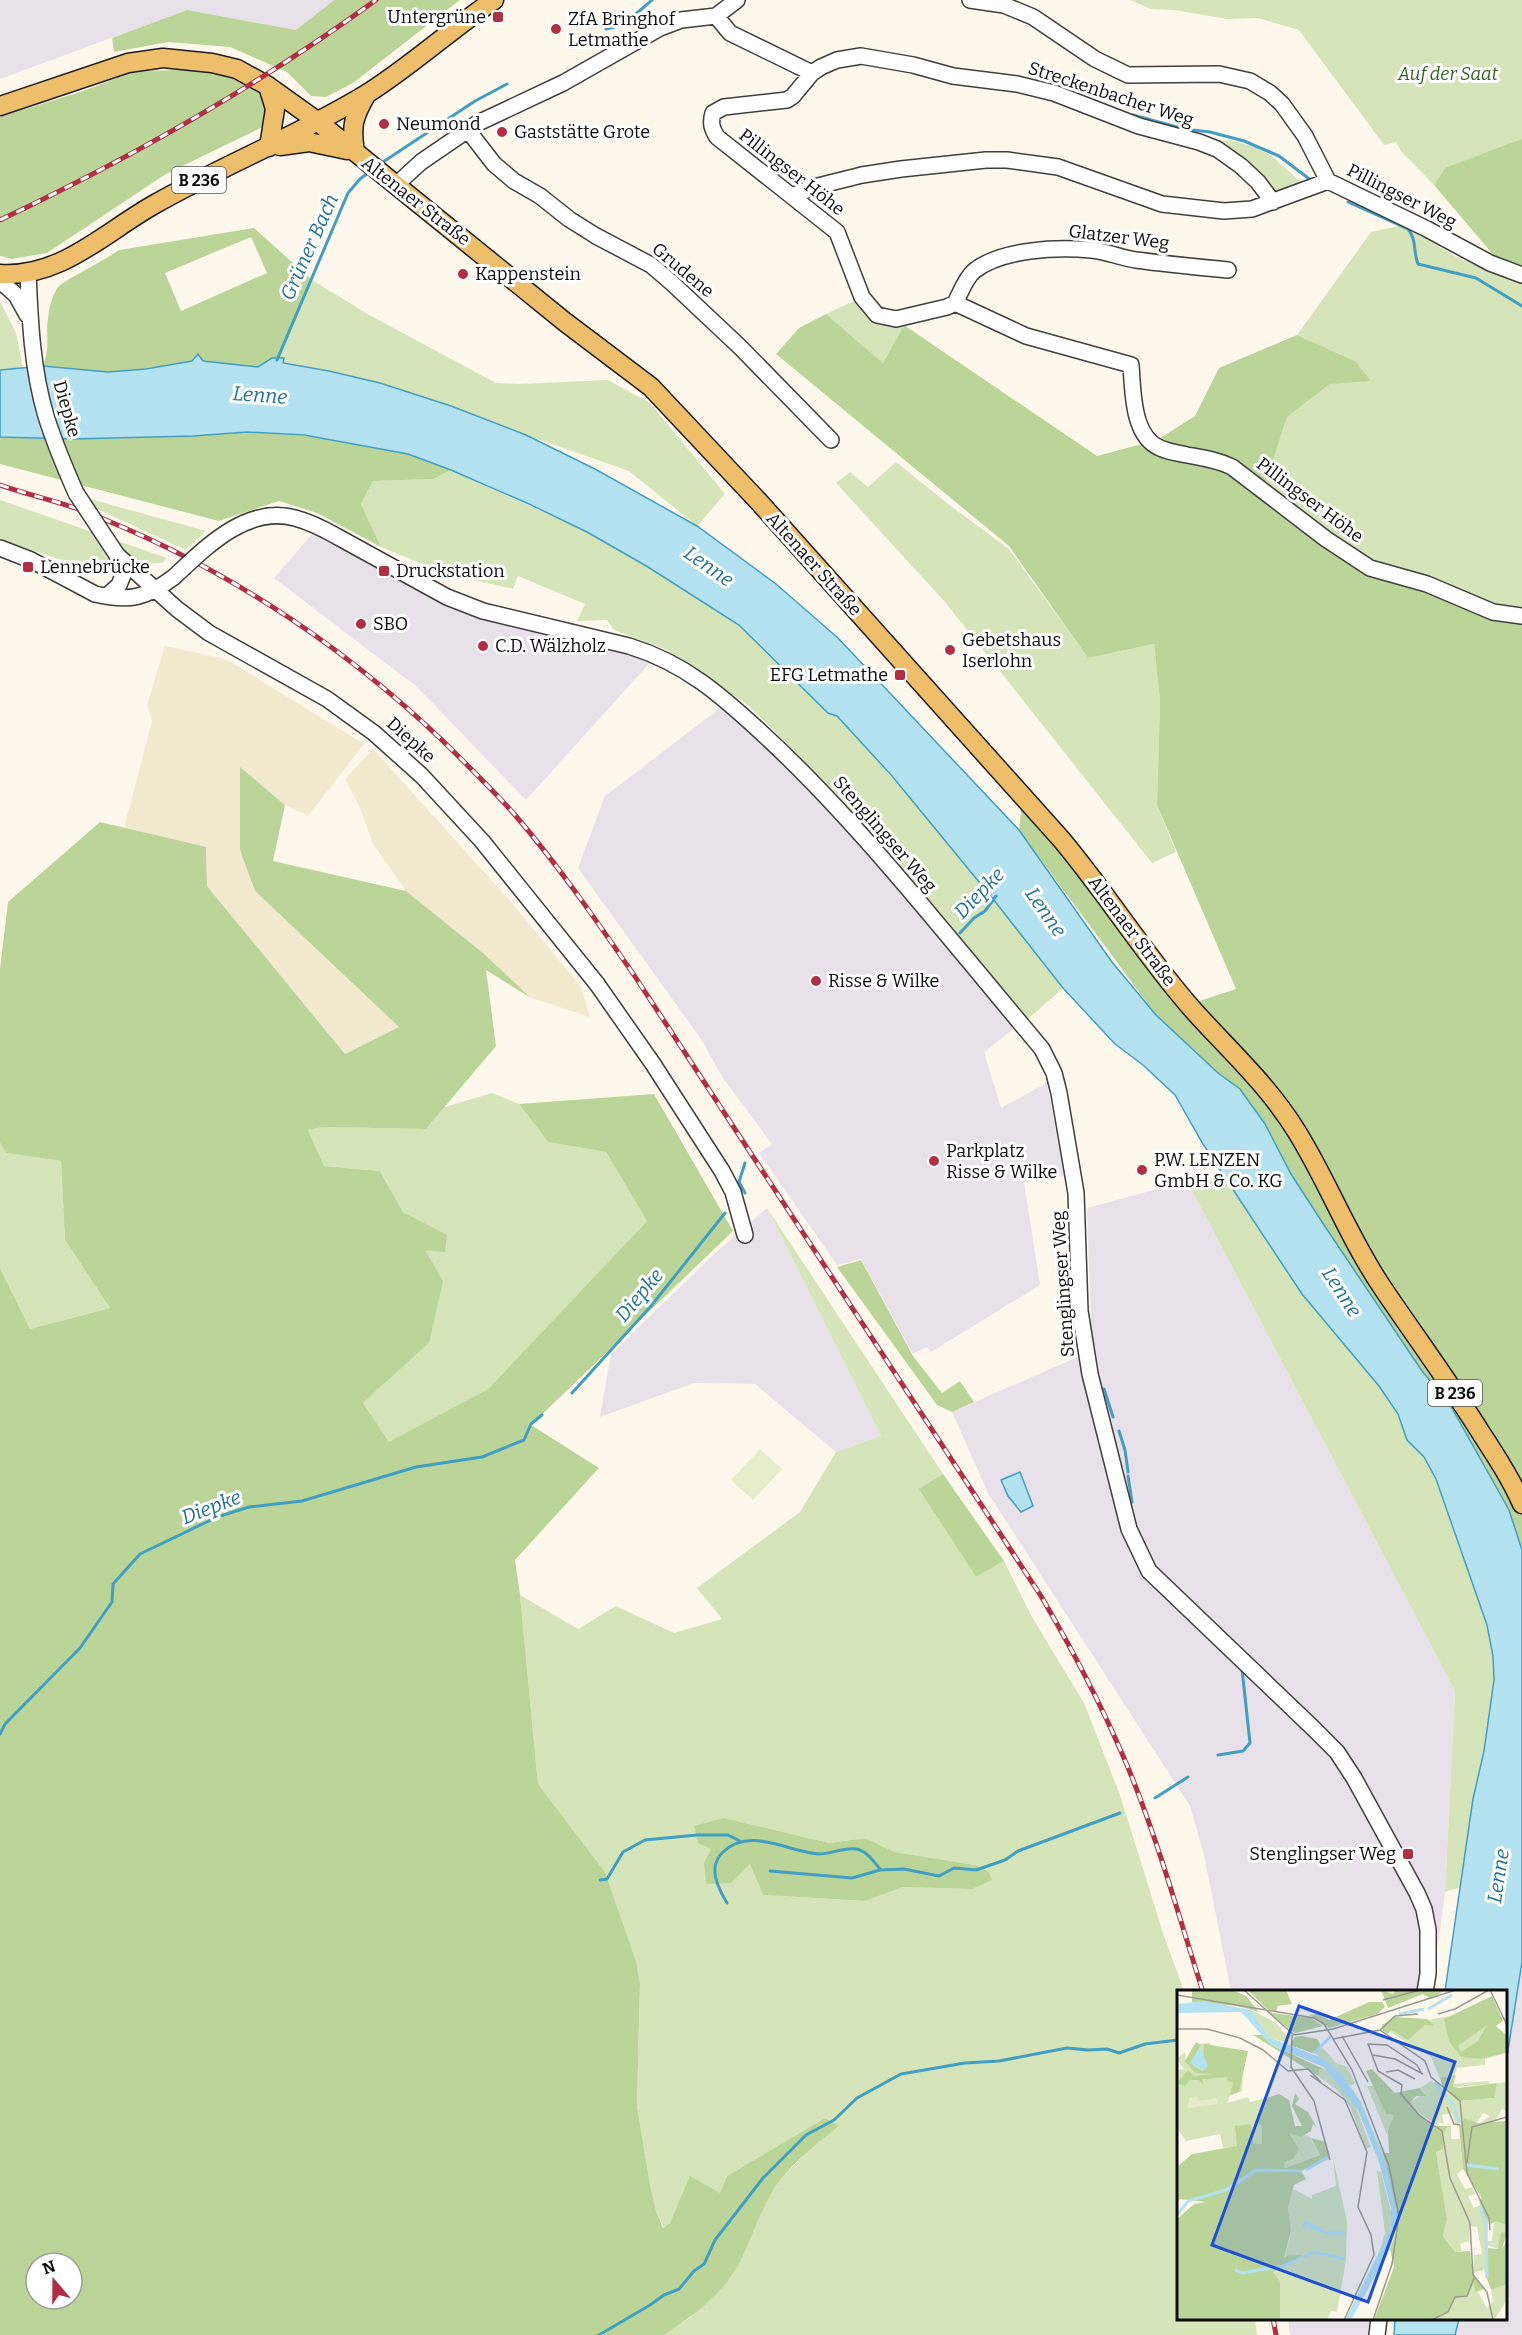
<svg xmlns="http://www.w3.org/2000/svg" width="1522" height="2335" viewBox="0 0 1522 2335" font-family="Bitter,serif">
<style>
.industrial{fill:#e8e1ea}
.farmland{fill:#f2eace}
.green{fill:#d5e5b9;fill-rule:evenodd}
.forest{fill:#bbd599;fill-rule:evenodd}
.pitch{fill:#e5edca}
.water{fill:#b5e2f1;stroke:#419fc3;stroke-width:1.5}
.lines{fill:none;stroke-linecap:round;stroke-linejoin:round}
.stream{stroke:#419fc3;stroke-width:3}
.minor-casing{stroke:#3f3f3f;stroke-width:18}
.major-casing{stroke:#1d1d1d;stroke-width:21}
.minor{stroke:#fff;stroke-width:15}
.major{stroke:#efbe6b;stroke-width:18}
.rail-casing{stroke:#b12e45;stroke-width:5}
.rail{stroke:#fff;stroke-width:3;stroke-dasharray:9;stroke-linecap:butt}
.minor-bridge-casing{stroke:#3f3f3f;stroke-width:18;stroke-linecap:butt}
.minor-bridge{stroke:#fff;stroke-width:15}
.poi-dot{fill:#b12e45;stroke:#fff;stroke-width:2}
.labels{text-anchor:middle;stroke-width:6;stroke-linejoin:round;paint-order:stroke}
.shield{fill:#fff;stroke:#555;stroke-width:1.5}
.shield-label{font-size:16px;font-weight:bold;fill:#0c0c0c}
.poi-label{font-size:18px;fill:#0c0c0c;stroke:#fff;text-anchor:start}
.park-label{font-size:18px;font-style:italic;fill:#365e21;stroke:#fff}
.street-label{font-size:18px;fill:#0c0c0c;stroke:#fff}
.water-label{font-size:20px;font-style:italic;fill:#1f7094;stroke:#fff}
.inset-river{fill:none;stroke:#b5e2f1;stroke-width:3}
.inset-road{fill:none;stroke:#9d9a92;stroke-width:1.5}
.view{fill:#1d4ed8;fill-opacity:0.15;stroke:#1d4ed8;stroke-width:3}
.inset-edge{fill:none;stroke:#0c0c0c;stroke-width:3}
</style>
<rect width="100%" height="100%" fill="#fef8ec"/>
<!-- industrial -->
<path class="industrial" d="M0,0H334L296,30L187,10L0,79Z
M313,533L354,555L525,623L655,657L526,800L417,687L274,578Z
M728,702L787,756L1017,1026L984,1052L1001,1108L1047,1083L1064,1176L1024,1182L1040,1285L931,1352L927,1347L913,1354L861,1259L837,1265L759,1153L772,1144L723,1078L701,1039L578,868L605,796Z
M1187,1181L1455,1691L1445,1892L1432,1991H1231L1204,1855L1190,1806L988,1493L952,1412L1089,1352L1091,1321L1087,1208Z
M767,1208L881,1436L836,1452L755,1384L694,1383L600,1417L611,1354L713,1255Z
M1522,1964V2335H1455L1459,2319L1506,2318V2064Z
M1288,2319H1389L1386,2335H1290Z"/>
<!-- farmland -->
<path class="farmland" d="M165,646L226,659L364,744L308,816L285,805L240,767L255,891L399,1027L345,1054L207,886L206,848L124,828L152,721L147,705Z
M373,749L512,903L581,987L590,1017L531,998L483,953L406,891L372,842L360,808L345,779Z"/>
<!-- green -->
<path class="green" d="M1130,0H1522V269C1486,252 1463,206 1441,174L1434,185L1401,151L1396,142L1384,145L1299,30L1258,18L1227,19L1175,10L1151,9Z
M1230,140L1255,147L1272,156L1306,187L1282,194L1272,190L1214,142Z
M1404,225L1458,258L1522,282V617L1366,566L1274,492L1266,482L1287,417L1330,384L1355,361L1297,335L1371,232Z
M312,280L371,316L496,383L519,384L608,380L650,403L725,494L697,526L629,471L526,435L451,406L380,383L329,371L282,363L283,358H277Z
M856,300L871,318L904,325L883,363L826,314Z
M0,301L16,333L23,369L0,370Z
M896,462L952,507L1009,549L1088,658L1154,644L1160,702L1157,805L1176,852L1152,863L945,602L836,483L850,472L868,487Z
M451,470L587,532L648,567L739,625L828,713L837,716C917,803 990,895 1063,988L1019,1027L952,926L838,795L748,705L667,650L614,630L607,620L577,621L585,604L518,576L513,589L447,574L381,547L361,504L373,481L434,479Z
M90,499L206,531L186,550L95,508Z
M0,500L167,558L162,563L100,565L59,559L0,540Z
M492,1093L519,1104L548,1142L606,1152L647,1221L488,1389L389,1443L363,1403L429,1343L425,1250L446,1235L403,1212L380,1171L324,1166L308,1130L323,1127L426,1129L445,1107Z
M0,1143L8,1153L61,1161L65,1240L110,1308L30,1329L0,1268Z
M1226,1179L1302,1294L1379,1386L1398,1414L1407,1440L1424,1457L1436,1479L1450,1516L1487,1625L1493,1656L1494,1680L1484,1751L1473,1799L1461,1887L1445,1892L1455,1691L1187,1181Z
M767,1208L943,1474L920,1489L976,1577L1004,1561L1032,1617L1084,1703L1120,1795L1163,1933L1184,1991L1178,1992V2318L1255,2319L1257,2335H664L691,2317L781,2179L806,2153L838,2126L825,2118L727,2176L720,2193L677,2210L670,2223L664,2228L656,2210L651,2190L637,2106L640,1983L636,1961L605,1872L538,1784L520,1595L578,1629L616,1606L674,1633L722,1619L697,1588L800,1512L836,1452L881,1436ZM724,1818L829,1843L865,1838L895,1852L975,1865L972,1889L903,1887L864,1901L763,1895L750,1863L704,1862L711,1849Z"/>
<!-- forest -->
<path class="forest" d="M334,0H460L353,83L326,97L311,96L287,72L230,47L168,42L114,52L112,38L187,10L296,30Z
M212,69L259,89L267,104V125L166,174L47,253L12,259L0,256V117L83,91L136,71Z
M1522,139V266L1496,258L1434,185L1445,168Z
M254,228L312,280L277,358H272L258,367L192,361L146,369L108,372L43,366C51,344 45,338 48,319C49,308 52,296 58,287C63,281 107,259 119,250ZM251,237L267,273L181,311L165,273Z
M826,314L883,363L904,325L1097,456L1157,440L1195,416L1219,368L1297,335L1355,361L1371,381L1330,384L1287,417L1266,482L1274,492L1349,556L1522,617V1550L1509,1510L1449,1403L1422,1371L1324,1225L1291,1174L1265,1124L1240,1089L1218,1073L1156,1015L1019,830L1022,804L1064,851L1181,1007L1236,989L1157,805L1160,702L1154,644L1088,658L1009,546L776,354L799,328Z
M247,432C300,435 355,439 407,454C422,458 437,465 451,470L434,479L373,481L361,504L381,547L317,513L279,501L219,521L0,464V437C82,441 165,438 247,432Z
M240,767L285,805L273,861L406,891L483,953L531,998L486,970L496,1046L426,1129L323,1127L308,1130L324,1166L380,1171L403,1212L447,1235L445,1252L425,1250L443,1281L429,1343L363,1403L389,1442L488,1389L647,1221L606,1152L548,1142L519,1104L654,1094L733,1231L531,1425L599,1468L515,1560L520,1595L538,1784L605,1872L636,1961L640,1983L637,2106L651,2190L656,2210L663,2228L670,2223L690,2176L720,2193L727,2176L825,2118L839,2126C819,2142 797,2159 781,2179C762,2204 753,2235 740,2262C723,2294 693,2316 664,2335H0V1268L30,1329L110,1308L65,1240L61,1161L7,1153L0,1143V969L8,902L100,822L206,847L207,886L345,1054L399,1027L255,891L240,850ZM36,2263H72V2299H36Z
M861,1260L913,1356L942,1393L960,1381L974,1402L952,1412L937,1405L837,1267Z
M943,1474L1004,1561L976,1577L919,1489Z
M724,1818L829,1843L865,1838L895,1852L975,1865L989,1872L992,1880L972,1889L903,1887L865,1901L763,1895L750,1864L731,1883L706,1884L704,1862L711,1849L698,1843L694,1826Z"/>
<!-- pitch -->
<path class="pitch" d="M760,1449L782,1469L753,1500L731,1480Z"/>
<!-- water -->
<path class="water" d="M198,354L203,361L258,367L272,358H284L283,363L329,371L380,383L451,406L526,435L595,469L697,526L776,584L838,638L1019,830L1112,962L1156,1015L1218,1073L1240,1089L1265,1124L1291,1174L1324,1225L1422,1371L1449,1403L1509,1510L1522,1550V1962L1506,2063V1992L1445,1991L1473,1799L1484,1751L1494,1680L1493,1656L1487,1625L1436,1479L1424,1457L1407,1440L1398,1414L1379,1386L1302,1294L1203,1144L1175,1095L1143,1065L1115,1044L1063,988L993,899L892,776L837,716L828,713L739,625L648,567L587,532L529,504L451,470L408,454L304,435L247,432L193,436L71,439L0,437V370L43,366L108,372L146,369L192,361Z
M1020,1472L1033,1506L1021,1512L1008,1496L1001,1480Z
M1395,2319V2318L1459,2319L1455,2335H1394Z"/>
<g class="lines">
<!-- stream -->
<path class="stream" d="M606,29L623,25L652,0
M1133,115L1184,129L1210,132L1244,141L1279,156L1312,181
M380,164L475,101L507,84
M1348,202L1408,229C1417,240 1413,252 1418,264L1476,278L1522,306
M277,360L348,193L360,179L369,172
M960,933L974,918L985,911L996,896
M745,1163L739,1182L745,1193
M1104,1389L1113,1417
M572,1393L651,1306L725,1213
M1119,1431L1125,1450L1128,1472
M1128,1476L1132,1502
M0,1734L5,1724L80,1648L112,1602L113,1584L140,1554L217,1517L249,1507L302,1501L416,1467L482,1457L524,1440L531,1424L542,1415
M1218,1755L1243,1751L1250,1743L1242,1669
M1155,1798L1188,1777
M770,1871L852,1878L880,1870L904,1869L939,1876L954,1868L976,1870L1005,1860L1018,1851L1120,1813
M600,1880L607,1879L623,1852L645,1840L697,1835H728L740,1841
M727,1903C718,1888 707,1867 723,1852C750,1826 788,1852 819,1854C831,1854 844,1847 856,1849C866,1850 874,1862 880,1869
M599,2335L650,2305L664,2295L679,2289L694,2271L704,2264L715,2240L763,2178L806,2135L834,2120L857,2098L901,2074L965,2063L999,2061L1067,2048L1088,2050L1107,2049L1119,2053L1145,2044L1178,2040"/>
<defs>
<path id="minor" d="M970,0L1004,5L1033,17L1095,59L1128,75L1219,74L1250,81L1270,93L1282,104L1305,136L1328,181L1427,229L1490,263L1522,275
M716,16L730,33L812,73
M467,129L494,164L514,181L540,196L569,219L596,236L651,265L672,283L740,347L831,440
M396,185L421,162L478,123L563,83L660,28L681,20L716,16L737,0
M792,196L814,187L862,175L901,169L986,160H1007L1058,167L1162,204L1224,211L1252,209L1328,181
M1273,202L1258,182L1241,166L1217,149L1199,142L1139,126L1054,93L1017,84L953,76L913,65L861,56L837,60L821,67L812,73L793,96L787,100L724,107L713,113C710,123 712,129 717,137L837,232L862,297L877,315L896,319L947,307L955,303L1026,336L1131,365C1133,391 1132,436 1160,448C1169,452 1178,453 1187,455C1203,458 1218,460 1232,467L1326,539L1370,568L1427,584L1493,612L1522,616
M28,273C30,321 32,369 46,416C54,442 65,468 76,493
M0,281L16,295L27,315
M955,303C961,292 965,279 974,271C1001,249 1057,247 1091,250C1106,251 1121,258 1136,260C1166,264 1197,267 1228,270
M338,537L447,597L483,611L629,646C685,663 722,696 764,735C815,782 860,832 905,885C951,939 996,994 1042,1049L1054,1073L1059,1093L1076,1193L1080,1311L1090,1374L1129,1529L1149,1571L1313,1728L1337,1752L1354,1778L1417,1893L1424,1909L1428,1930V1974L1425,1992
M0,548L31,560L95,594C130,602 146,598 174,577
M117,555L177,609L209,633L327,699L374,733L422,776L482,841L597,984L653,1064L722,1171L733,1192L745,1235
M107,596L119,585L123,575L118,558
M1377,2335L1379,2318"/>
<path id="major" d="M268,86L275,109L269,147
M0,106L128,63L163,58L212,63L237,69L268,86L317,121L565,322L651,387L760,503L1061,839C1108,895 1146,957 1194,1011C1230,1051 1269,1086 1297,1132C1328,1182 1349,1238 1382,1287C1415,1336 1450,1383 1481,1433C1496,1456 1511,1479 1522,1504
M280,146L309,142L347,150
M355,152C351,126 353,118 366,95
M0,274C61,278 105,232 155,204C224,165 297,136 365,95C410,67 450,30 494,0"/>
</defs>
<!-- minor casing -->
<use href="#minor" class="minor-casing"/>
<!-- major casing -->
<use href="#major" class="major-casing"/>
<!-- minor -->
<use href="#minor" class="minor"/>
<!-- major -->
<use href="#major" class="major"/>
<defs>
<path id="rail" d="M0,220C131,158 259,85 376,0
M0,485C26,494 53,500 78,509C228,566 363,657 474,772C488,786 502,800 515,815C558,865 596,920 634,975L1041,1596C1072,1649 1100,1702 1124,1758C1156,1833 1178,1914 1203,1992
M1273,2318L1276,2335"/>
</defs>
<!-- rail casing -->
<use href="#rail" class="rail-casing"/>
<!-- rail -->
<use href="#rail" class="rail"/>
<defs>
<path id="minor-bridge" d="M76,493L117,555
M174,577C206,547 247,505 295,518C310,522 324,529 338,537"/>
</defs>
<!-- minor-bridge casing -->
<use href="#minor-bridge" class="minor-bridge-casing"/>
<!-- minor-bridge -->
<use href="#minor-bridge" class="minor-bridge"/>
</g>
<!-- markers -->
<g class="poi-dot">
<rect x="492" y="11" width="12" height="12" rx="3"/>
<circle cx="556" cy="29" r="6"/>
<circle cx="384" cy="124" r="6"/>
<circle cx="502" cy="132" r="6"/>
<circle cx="463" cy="274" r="6"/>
<rect x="22" y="561" width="12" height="12" rx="3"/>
<rect x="378" y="565" width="12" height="12" rx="3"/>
<circle cx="361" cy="624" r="6"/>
<circle cx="483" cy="646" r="6"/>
<circle cx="950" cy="650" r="6"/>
<rect x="894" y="669" width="12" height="12" rx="3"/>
<circle cx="816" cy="981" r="6"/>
<circle cx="934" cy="1161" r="6"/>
<circle cx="1142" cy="1170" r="6"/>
<rect x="1402" y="1848" width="12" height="12" rx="3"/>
</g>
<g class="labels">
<!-- shield labels -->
<g class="shield">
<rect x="172" y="167" width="54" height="26" rx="4.5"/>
<rect x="1428" y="1380" width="54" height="26" rx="4.5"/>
</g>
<g class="shield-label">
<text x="199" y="186">B 236</text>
<text x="1455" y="1399">B 236</text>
</g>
<!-- poi labels -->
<g class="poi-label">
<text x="486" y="23" text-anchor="end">Untergrüne</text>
<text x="568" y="25">ZfA Bringhof<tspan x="568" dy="21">Letmathe</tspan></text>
<text x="396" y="130">Neumond</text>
<text x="514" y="138">Gaststätte Grote</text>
<text x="475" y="280">Kappenstein</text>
<text x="40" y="573">Lennebrücke</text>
<text x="396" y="577">Druckstation</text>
<text x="373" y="630">SBO</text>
<text x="962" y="646">Gebetshaus<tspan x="962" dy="21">Iserlohn</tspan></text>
<text x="495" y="652">C.D. Wälzholz</text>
<text x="888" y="681" text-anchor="end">EFG Letmathe</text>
<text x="828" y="987">Risse &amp; Wilke</text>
<text x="946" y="1157">Parkplatz<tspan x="946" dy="21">Risse &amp; Wilke</tspan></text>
<text x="1154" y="1166">P.W. LENZEN<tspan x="1154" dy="21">GmbH &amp; Co. KG</tspan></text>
<text x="1396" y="1860" text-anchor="end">Stenglingser Weg</text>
</g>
<!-- park labels -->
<g class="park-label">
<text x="1448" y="80">Auf der Saat</text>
</g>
<!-- street labels -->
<g class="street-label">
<text transform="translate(1111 94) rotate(18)" y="6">Streckenbacher Weg</text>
<text transform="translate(792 172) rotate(38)" y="6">Pillingser Höhe</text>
<text transform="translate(1402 196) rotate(27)" y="6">Pillingser Weg</text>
<text transform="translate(416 201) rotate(38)" y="6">Altenaer Straße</text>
<text transform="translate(1119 237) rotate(7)" y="6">Glatzer Weg</text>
<text transform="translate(683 270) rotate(40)" y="6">Grudene</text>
<text transform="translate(67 409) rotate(74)" y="6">Diepke</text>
<text transform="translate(1310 500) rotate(37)" y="6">Pillingser Höhe</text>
<text transform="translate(814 564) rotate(48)" y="6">Altenaer Straße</text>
<text transform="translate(411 740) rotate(42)" y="6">Diepke</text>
<text transform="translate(885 834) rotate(49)" y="6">Stenglingser Weg</text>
<text transform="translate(1132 931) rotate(53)" y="6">Altenaer Straße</text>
<text transform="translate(1063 1284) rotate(-94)" y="6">Stenglingser Weg</text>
</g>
<!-- water labels -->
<g class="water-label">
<text transform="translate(309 247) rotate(-66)" y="7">Grüner Bach</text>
<text transform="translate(260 395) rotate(4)" y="7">Lenne</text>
<text transform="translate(709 566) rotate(35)" y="7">Lenne</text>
<text transform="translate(979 893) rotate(-46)" y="7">Diepke</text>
<text transform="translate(1046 912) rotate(55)" y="7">Lenne</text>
<text transform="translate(1342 1292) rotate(57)" y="7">Lenne</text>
<text transform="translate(639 1295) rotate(-50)" y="7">Diepke</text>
<text transform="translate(211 1507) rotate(-21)" y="7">Diepke</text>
<text transform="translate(1498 1876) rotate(-81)" y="7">Lenne</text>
</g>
</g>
<!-- overview -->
<g transform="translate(1177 1990)">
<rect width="330" height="330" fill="#fef8ec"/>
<path d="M74,20L98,32L111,47V54L92,47ZM273,26L275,31L321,33L318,36L330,46V63L308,69V75L280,78L275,94L311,91L313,94L278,97L263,88L254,67L206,38ZM32,53L66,82L65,101L53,106L50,113L71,107L73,112L89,108L79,130L85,137V154L76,153L74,134L61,156L46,158L43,144L9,151L0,138V80L7,79L0,69L8,62L9,71L22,54ZM144,56L159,73L170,77L178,93L174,96L138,63ZM143,79L151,81L175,107L194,157L188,159L173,116L159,99L141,86ZM254,91L283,111L316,108L320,93L330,92V121L325,119L318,131L303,133L313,126L306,123L300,133L285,128L283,135L278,134L275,123L265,125L267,134L259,132L262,137L238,120L234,112L248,103L243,98ZM190,96H197L209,124L217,125L211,147ZM271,136H274V149H283L286,179L280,184L288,199L295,197L298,204L291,206L297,218L303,215L311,228L310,251H315L317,230L330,235V250L328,259L330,243L321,259L310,255L309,286L305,275L303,281L296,282L297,265L305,264L300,237L293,236L292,251L283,254L285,261L278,262L266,246L270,229L259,162L266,159V144ZM112,143L132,146L143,165L108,178L107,173L116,169ZM156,168L170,231L169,270L160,322L154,321L150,330H103V291L96,282L129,265H112L107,269L114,243L111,219L116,199L135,209V205L159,196ZM200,181L204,182L215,225L213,244L202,264L208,243ZM296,293L310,318L316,311L314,300L330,294V310L317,330H256L271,323L275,311Z" fill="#d5e5b9"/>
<path d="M15,0H55L69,6L82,22L61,16L15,12ZM71,0H109L115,14L101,16L99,22L90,19ZM204,0L216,4L218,0H268L254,9L246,4L211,18ZM315,6L326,31L319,36L330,46V62L304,69L284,67L272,51L267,29ZM310,35L301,51L284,62L281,56ZM192,12H205L208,17L200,24L152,38L132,25L141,24L152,30ZM90,22L134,28L146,36L118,43ZM218,27L250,29L258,36L248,35L231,50L214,40L211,44L206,41L205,35ZM76,45H85L99,57L151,81L143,79L141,86ZM125,46L140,49L144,56L135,63L113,55L118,47ZM19,52L24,55L13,73L25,81L27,54L71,61L62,102L53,105L56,93L50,91L51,87L26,89V95L22,90H13L8,96L0,93L11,80L17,86L36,84L18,83L8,71ZM195,79L218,103L243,98L249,106H239L234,112L238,120L256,136H271L266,144V159L259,162L270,229L266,246L278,262L293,261L296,282L303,281L305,275L306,280L296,283L307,299L299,302L296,293L291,305L280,306L270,322L255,330H197L217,277L213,259L219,242L209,174L196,139L206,163H212L211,141L217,125L209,124L189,81ZM279,85L276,96L281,98L320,93L317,108L282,111L266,98L263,88ZM118,103L122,109L118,114L131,122L140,138L136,134L134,141L124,147L112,143L122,159L116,169L107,173L108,178L143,165L134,148L149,152L152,169L124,181L129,189L117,195L111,219L114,241L107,268L112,265H129L96,282L103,291V330H0V229L17,214L29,212L3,209L0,212V177L15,164L60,156L58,136L74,134L76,153L85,154V137L79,130L89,108L102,104L112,110L118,136H125L115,116ZM287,128L300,133L330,131V235L318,231L314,234L307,226L302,210L305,208L286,179L282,137ZM324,242L330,243L325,259L330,250V294L314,300L309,286L311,258L321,259Z" fill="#bbd599" fill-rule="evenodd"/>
<path d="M13,107H20L21,111L40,108L41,114L10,118Z" fill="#e5edca"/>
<path d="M26,11L74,20L92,47L147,69L166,86L184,112L209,174L221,227L213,259L174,330H168L214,238V218L202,172L181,120L147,77L94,55L64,22L0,23V14ZM24,57L31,76L25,81L13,73Z" fill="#b5e2f1"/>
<path class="inset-river" d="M251,19L275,5M222,24L247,19M137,63L153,47M258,92L277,116L282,133M290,175L322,179M129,180L151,167M303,216L309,236L310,288M1,224L11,211L49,200L79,180L125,181M131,236L149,243H169M126,238L129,232L142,239M58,280L65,283L106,276L137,262L168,269"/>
<path class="inset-road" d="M67,0L117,45L156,39L279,0M313,0L330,35M0,5L137,28L147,34L175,80L212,176L222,226L215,274L196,330M206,10L243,0M261,24L278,19L312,0M0,39H30L63,48L86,60L111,81L131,79L144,92M203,40L248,71L254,87L283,111L290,183L312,228L313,240M203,40L218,26L241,24M115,45L114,77L137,111L153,170M165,46L191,92M156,49L203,40M196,65L218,69L246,84M209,82L221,80L238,89M245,84L240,75L210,55L191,54L201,81L225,95L224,104L242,125L265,141L273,188L293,233L296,285L310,302L316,330M133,85L168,110L190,162L181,217L194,245L197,265L167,330M270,117L277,134L283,135M290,173L295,137L330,127M255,330L271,322L278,307L290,306L297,288"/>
<path class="view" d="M122,16L278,72L191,312L35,255Z"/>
<rect width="330" height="330" class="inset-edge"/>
</g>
<!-- north arrow -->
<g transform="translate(54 2281) rotate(340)"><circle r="28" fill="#ffffff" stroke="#9e9e9e" stroke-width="1.5"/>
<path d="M0-4.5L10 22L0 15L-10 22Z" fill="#b12e45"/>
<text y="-9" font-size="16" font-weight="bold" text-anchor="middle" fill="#0c0c0c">N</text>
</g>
</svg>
